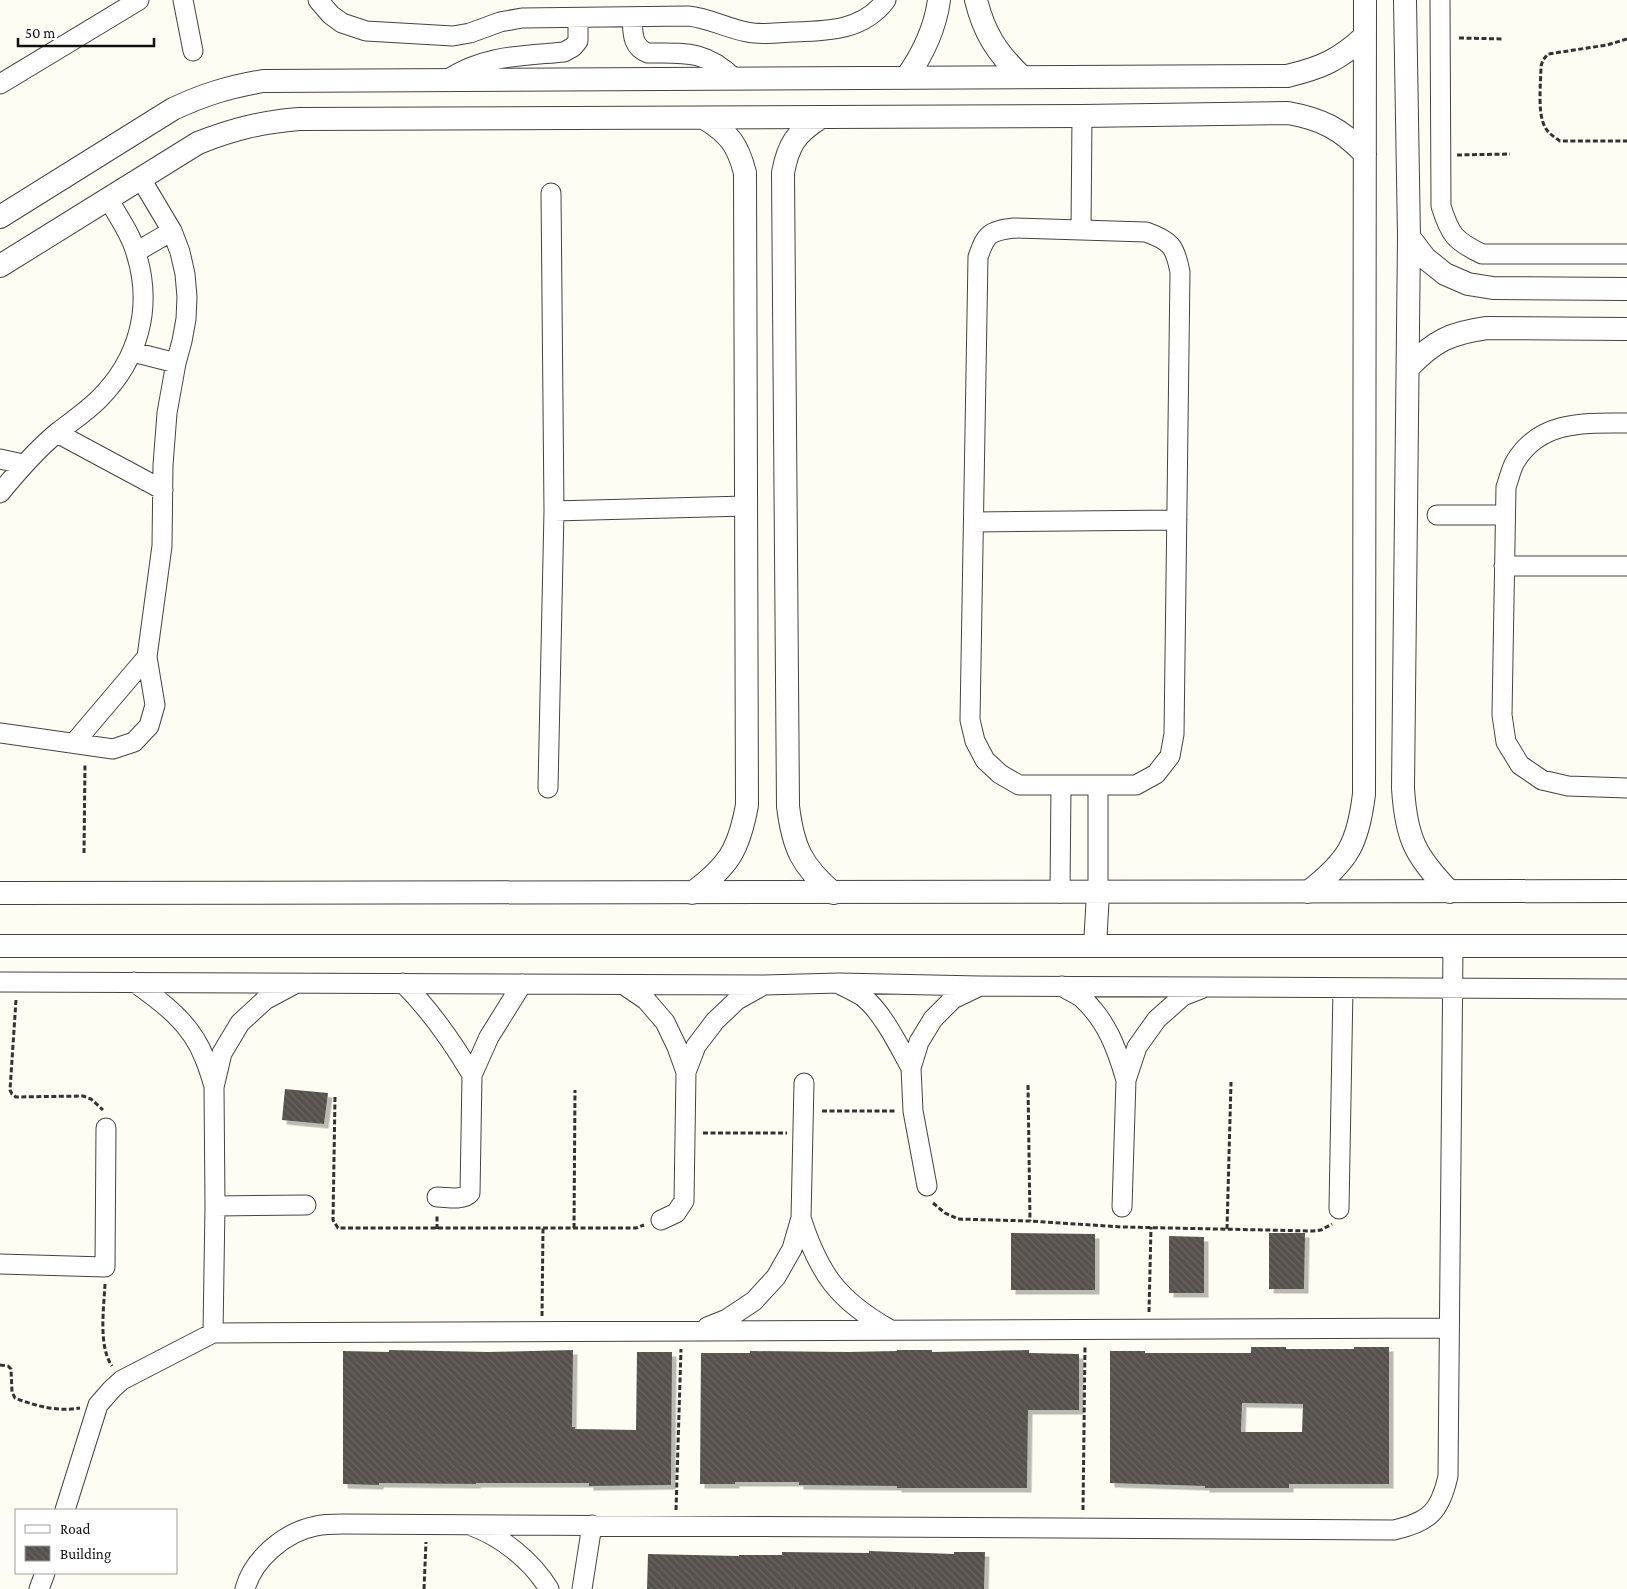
<svg xmlns="http://www.w3.org/2000/svg" width="1627" height="1589" viewBox="0 0 1627 1589" font-family="'Crimson Pro',serif">
<style>
.building{fill:url(#building-back-hatch);fill-rule:evenodd;filter:url(#shadow)}
.lines{fill:none;stroke-linecap:round;stroke-linejoin:round}
.minor-casing{stroke:#434343;stroke-width:21}
.tertiary-casing{stroke:#434343;stroke-width:24}
.path{stroke:#323232;stroke-width:3;stroke-dasharray:5 2.5;stroke-linecap:butt}
.minor{stroke:#fff;stroke-width:19}
.tertiary{stroke:#fff;stroke-width:22}
</style>
<defs>
<pattern id="building-back-hatch" width="6" height="6" patternUnits="userSpaceOnUse" patternTransform="scale(1.25)"><rect width="6" height="6" fill="#57514d"/><path d="M-1 5l2 2M0 0l6 6M5-1l2 2" fill="none" stroke="#6a6562"/></pattern>
<filter id="shadow"><feDropShadow dx="4.5" dy="4.5" stdDeviation="0" flood-color="#0004"/></filter>
</defs>
<rect width="100%" height="100%" fill="#fefcf3"/>
<!-- building -->
<path class="building" d="M285,1089L328,1093L324,1124L282,1120Z
M1011,1233L1095,1234V1290H1011Z
M1269,1233H1305L1304,1289H1269Z
M1169,1236L1204,1237V1293H1169Z
M1251,1347H1286V1349H1354V1347H1389V1484H1289V1488H1205V1486L1110,1483V1351H1145V1353H1251ZM1242,1403L1303,1404L1302,1432H1241Z
M389,1350L488,1352L573,1350L572,1427H575V1429L636,1430L637,1352H672L671,1485L589,1486V1483H476V1484L379,1483V1485L343,1484V1351L389,1352Z
M897,1350H932V1352L1029,1350V1353L1079,1354V1410H1028L1027,1488H897V1486L799,1485V1482H735V1484H700L701,1353H750V1351L848,1352L897,1351Z
M869,1551L954,1554V1552H985L984,1589H647L648,1554L739,1556V1555H782V1552L869,1553Z"/>
<g class="lines">
<defs>
<path id="minor" d="M183,0L193,51
M318,0L331,15L342,23L366,31L453,36L470,33L500,22L522,18L688,16C709,18 726,28 747,32C762,35 777,33 792,32C827,31 863,31 886,0
M1440,0L1441,206C1450,235 1455,241 1482,254H1627
M632,17C633,31 631,47 648,53C685,53 705,50 734,78
M448,79C485,55 522,56 564,52L573,47L578,41V18
M0,84L139,0
M1014,228L1146,232C1171,241 1175,246 1180,272L1174,734L1170,756L1156,774L1136,785H1019L1000,774L985,760L975,741L970,720L978,257C986,234 989,231 1014,228Z
M1081,230L1082,116
M136,252L172,231
M133,352L176,363
M1627,423C1585,423 1540,420 1515,462C1511,469 1509,479 1506,487L1502,715L1506,742L1520,765L1542,780L1568,786L1627,788
M57,433L163,490
M0,459L23,464
M0,493C18,471 36,450 58,432C72,421 86,412 99,399C139,359 153,307 136,253C131,234 118,216 108,199
M554,511L746,506
M1437,515H1505
M974,522L1177,520
M1504,566H1627
M0,733L113,749L134,742L149,726L155,705L147,657L162,546L163,465L167,413L176,363L182,341L186,319L187,297L185,274L180,252L172,231L141,179
M74,743L147,657
M548,788L554,511L551,193
M1060,893L1061,785
M1098,893V785
M0,982L764,985L839,983L979,986L1627,989
M134,982C162,1002 191,1023 204,1057C208,1066 211,1076 214,1086
M403,983C431,1011 452,1041 472,1075
M624,985L646,1000L665,1022L677,1047L686,1072L684,1201L676,1213L661,1220
M841,985C848,988 855,992 862,996C882,1011 899,1046 911,1068
M1062,986C1068,990 1076,994 1082,998C1107,1021 1117,1049 1126,1080
M686,1072L696,1046L715,1021L737,1000L762,986
M927,1186L913,1111L911,1068L919,1042L933,1019L953,999L978,987
M437,1197C447,1197 463,1201 470,1193L472,1075L489,1037L522,984
M215,1206L306,1205
M1122,1207L1126,1080L1137,1047L1157,1019L1183,996L1201,989
M1339,1209L1343,988
M801,1218C819,1274 838,1300 889,1329
M0,1264L105,1267L106,1128
M707,1327L727,1319L754,1301L776,1277L792,1249L801,1218L804,1083
M213,1333L215,1206L214,1087L222,1053L240,1023L265,1000L293,985
M65,1510L98,1405L112,1389L122,1380L213,1333L1449,1328
M472,1526C502,1537 532,1561 549,1589
M39,1589L45,1573
M245,1589C253,1559 285,1532 316,1526C324,1524 334,1524 343,1524L1394,1530C1429,1522 1440,1512 1448,1476L1453,946
M582,1589L592,1525"/>
<path id="tertiary" d="M976,0C984,33 997,53 1022,77
M1405,0L1409,237L1403,788C1406,838 1415,856 1450,892
M906,78C923,54 935,30 939,0
M820,118C796,133 788,145 783,173L788,806C793,848 802,866 833,893
M0,217L173,109C205,94 229,87 263,81L1287,76C1321,68 1339,60 1365,36
M1409,237L1425,258L1445,274L1468,284L1493,288L1627,289
M0,266L198,143C233,129 262,122 299,119L1082,116L1288,113C1322,119 1341,129 1365,154
M1408,368C1434,341 1450,333 1487,328L1627,329
M1308,892C1348,861 1358,844 1364,794L1365,0
M0,893L1627,891
M692,893C729,866 739,849 747,805L745,173C738,145 729,133 704,118
M0,946H1627
M1095,946L1098,893"/>
</defs>
<!-- minor casing -->
<use href="#minor" class="minor-casing"/>
<!-- tertiary casing -->
<use href="#tertiary" class="tertiary-casing"/>
<!-- path -->
<path class="path" d="M1459,38L1504,39
M1627,39L1607,45L1548,54L1543,60L1541,66C1541,82 1537,113 1545,127C1548,133 1554,137 1560,141H1627
M1457,155L1510,154
M84,853L85,763
M16,1000L10,1090L12,1094L16,1097L83,1096L91,1099L103,1110
M1028,1085L1030,1221
M335,1097L333,1220L338,1228H636L644,1225
M822,1111H895
M703,1133H787
M933,1203L945,1213L958,1219L1030,1221L1122,1227L1313,1231L1321,1230L1332,1224
M574,1228L575,1090
M437,1229V1214
M1227,1229L1231,1082
M105,1284C104,1307 98,1346 112,1366
M1149,1312L1151,1227
M542,1316L543,1228
M0,1365L8,1366L11,1369L12,1392L15,1398C36,1406 57,1412 80,1408
M676,1510L681,1349
M1083,1510L1085,1346
M424,1589L426,1542"/>
<!-- minor -->
<use href="#minor" class="minor"/>
<!-- tertiary -->
<use href="#tertiary" class="tertiary"/>
</g>
<!-- legend -->
<rect x="15" y="1509" width="162" height="65" fill="#ffffff" stroke="#9f9f9f"/>
<rect x="25" y="1525" width="25" height="8" fill="#ffffff" stroke="#9f9f9f"/>
<text x="60" y="1534" font-size="15" fill="#101010">Road</text>
<rect x="25" y="1546" width="25" height="15" fill="url(#building-back-hatch)" stroke="#9f9f9f"/>
<text x="60" y="1559" font-size="15" fill="#101010">Building</text>
<!-- scale -->
<path d="M18 38v8h136v-8" fill="none" stroke="#101010" stroke-width="2.5"/>
<text x="25" y="38" font-size="15" fill="#101010" stroke="#ffffff" stroke-width="4" paint-order="stroke">50 m</text>
</svg>
